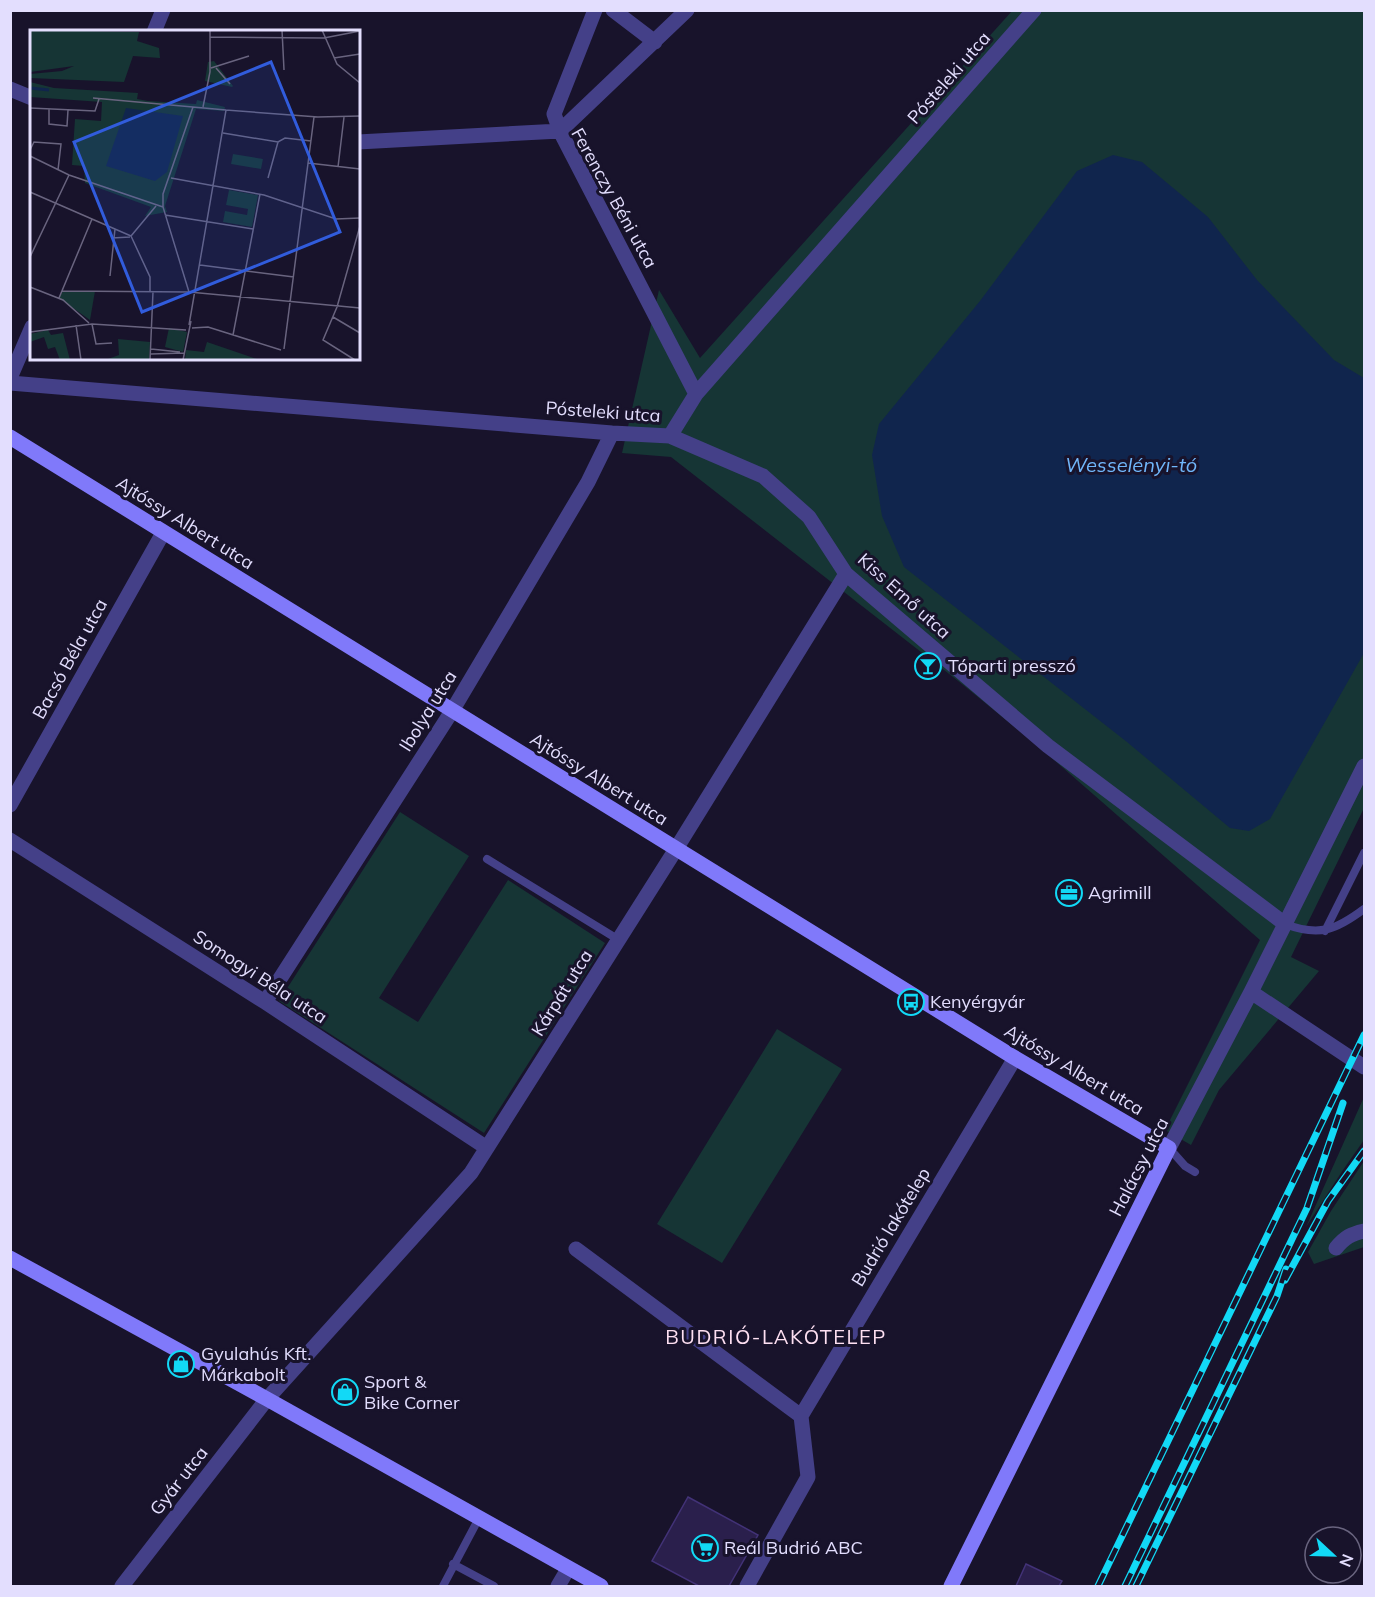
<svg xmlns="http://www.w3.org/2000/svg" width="1375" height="1597" viewBox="0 0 1375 1597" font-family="Mulish,sans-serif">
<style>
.green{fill:#163535}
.water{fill:#10254d}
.building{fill:#2a1f4c;stroke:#423277;stroke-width:1.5}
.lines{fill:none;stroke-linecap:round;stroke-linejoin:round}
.lane{stroke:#444088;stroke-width:8}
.street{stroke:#444088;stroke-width:15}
.secondary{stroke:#8079fa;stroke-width:15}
.rail-casing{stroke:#12d9f6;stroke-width:7}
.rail{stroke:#18132b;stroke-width:4.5;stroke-dasharray:14;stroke-linecap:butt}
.labels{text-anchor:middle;stroke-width:6;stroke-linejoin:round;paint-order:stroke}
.street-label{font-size:18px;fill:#e3defe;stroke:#18132b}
.poi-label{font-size:18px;fill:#e3defe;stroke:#18132b;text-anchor:start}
.water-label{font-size:20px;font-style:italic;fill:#70b6fa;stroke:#18132b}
.neighbourhood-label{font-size:20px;letter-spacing:1.5px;fill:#fee0f2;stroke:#18132b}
.inset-river{fill:none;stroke:#10254d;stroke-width:3}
.inset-road{fill:none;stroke:#69647f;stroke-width:1.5}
.view{fill:#315cdc;fill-opacity:0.15;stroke:#315cdc;stroke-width:3}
.inset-edge{fill:none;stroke:#e3defe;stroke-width:3}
</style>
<rect width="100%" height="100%" fill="#18132b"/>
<!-- green -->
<path class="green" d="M1012,11H1364V808L1291,957L1319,971L1219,1090L1191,1145L1165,1130L1260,940L1038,746L962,684L671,457L622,453L659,290L700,358Z
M400,812L469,856L379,998L418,1022L508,880L605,943L484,1133L279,1001Z
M777,1029L842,1069L722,1263L657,1224Z
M1364,1097V1140L1343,1170L1306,1227Z
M1364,1161V1247L1314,1264L1308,1252L1331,1211Z"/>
<!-- water -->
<path class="water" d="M1113,155L1142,162L1208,217L1257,280L1334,360L1364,378V653L1270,819L1249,831L1230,828L1127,742L904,567L882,516L872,455L879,424L980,301L1077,171Z"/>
<!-- building -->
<path class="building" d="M688,1497L758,1535L729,1586H699L652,1561Z
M1026,1564L1062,1581L1059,1586H1016Z"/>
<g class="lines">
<!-- lane -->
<path class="lane" d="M487,859L619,940
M1285,924C1319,937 1336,930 1364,909
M1325,931L1364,853
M1169,1148L1185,1166L1195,1172
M453,1564L494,1586
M443,1586L479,1518"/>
<!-- street -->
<path class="street" d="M595,10L554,114L560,131L696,394
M613,10L655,42
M154,32L163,10
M10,89L32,98
M560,131L687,10
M358,142L560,131
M10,378L32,327
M10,383L612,433L670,436L763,476L809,517L846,574L1048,746L1285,924
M670,436L696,394L1034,10
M10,805L163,533
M10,840L265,1002L487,1148
M1251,992L1364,1067
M265,1002L452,711L588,482L612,433
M1169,1148L1251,992L1364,766
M1336,1248C1345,1237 1351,1234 1364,1231
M576,1249L801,1416
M122,1586L267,1399L471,1173L676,849L846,574
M558,1586L568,1569
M747,1586L808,1477L801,1416L1015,1058"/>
<!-- secondary -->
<path class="secondary" d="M10,437L1015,1058L1169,1148L951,1586
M10,1258L267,1399L601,1586"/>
<defs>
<path id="rail" d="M1285,1280L1328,1201L1364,1151
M1098,1586L1364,1035
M1125,1586L1307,1208L1343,1103
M1136,1586L1277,1296L1286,1269"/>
</defs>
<!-- rail casing -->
<use href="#rail" class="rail-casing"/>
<!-- rail -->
<use href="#rail" class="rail"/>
</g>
<!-- icons -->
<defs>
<symbol id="bar-ring" viewBox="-11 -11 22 22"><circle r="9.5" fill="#18132b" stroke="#12d9f6" stroke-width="1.5"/><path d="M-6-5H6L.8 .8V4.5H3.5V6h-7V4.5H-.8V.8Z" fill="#12d9f6"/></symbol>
<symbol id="office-ring" viewBox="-11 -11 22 22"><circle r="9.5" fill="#18132b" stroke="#12d9f6" stroke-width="1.5"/><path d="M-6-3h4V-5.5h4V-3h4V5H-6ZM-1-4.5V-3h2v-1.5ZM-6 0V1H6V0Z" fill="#12d9f6"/></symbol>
<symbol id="bus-ring" viewBox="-11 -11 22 22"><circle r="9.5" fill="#18132b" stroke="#12d9f6" stroke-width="1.5"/><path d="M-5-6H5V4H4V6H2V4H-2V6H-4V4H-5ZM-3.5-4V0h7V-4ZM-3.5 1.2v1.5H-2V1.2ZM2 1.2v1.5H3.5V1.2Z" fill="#12d9f6"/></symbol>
<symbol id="shop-ring" viewBox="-11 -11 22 22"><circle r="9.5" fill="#18132b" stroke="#12d9f6" stroke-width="1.5"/><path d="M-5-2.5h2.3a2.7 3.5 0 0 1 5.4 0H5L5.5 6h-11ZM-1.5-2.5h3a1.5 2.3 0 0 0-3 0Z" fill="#12d9f6"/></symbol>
<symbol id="supermarket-ring" viewBox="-11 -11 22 22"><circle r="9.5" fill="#18132b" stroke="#12d9f6" stroke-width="1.5"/><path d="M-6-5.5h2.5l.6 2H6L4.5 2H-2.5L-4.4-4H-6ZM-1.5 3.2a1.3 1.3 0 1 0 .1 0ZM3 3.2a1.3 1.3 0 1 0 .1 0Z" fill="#12d9f6"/></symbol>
</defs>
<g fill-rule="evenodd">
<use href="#bar-ring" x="913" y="651" width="30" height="30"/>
<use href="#office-ring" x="1054" y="878" width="30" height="30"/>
<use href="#bus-ring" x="896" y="987" width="30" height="30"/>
<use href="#shop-ring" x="166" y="1349" width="30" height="30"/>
<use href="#shop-ring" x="330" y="1377" width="30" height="30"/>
<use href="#supermarket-ring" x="690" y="1533" width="30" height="30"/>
</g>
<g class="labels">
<!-- street labels -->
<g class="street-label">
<text transform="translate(949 78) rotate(-49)" y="6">Pósteleki utca</text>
<text transform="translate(614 198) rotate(61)" y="6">Ferenczy Béni utca</text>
<text transform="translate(603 412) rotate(4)" y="6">Pósteleki utca</text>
<text transform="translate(185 523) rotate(32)" y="6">Ajtóssy Albert utca</text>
<text transform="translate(904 596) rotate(42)" y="6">Kiss Ernő utca</text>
<text transform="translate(70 659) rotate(-61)" y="6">Bacsó Béla utca</text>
<text transform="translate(428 711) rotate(-58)" y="6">Ibolya utca</text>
<text transform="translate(599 779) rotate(32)" y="6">Ajtóssy Albert utca</text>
<text transform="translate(260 977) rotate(33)" y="6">Somogyi Béla utca</text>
<text transform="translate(562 993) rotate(-58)" y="6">Kárpát utca</text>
<text transform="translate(1074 1070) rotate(31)" y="6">Ajtóssy Albert utca</text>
<text transform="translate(1139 1167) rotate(-63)" y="6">Halácsy utca</text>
<text transform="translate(891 1227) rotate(-59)" y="6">Budrió lakótelep</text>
<text transform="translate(179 1481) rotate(-52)" y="6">Gyár utca</text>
</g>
<!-- poi labels -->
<g class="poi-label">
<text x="948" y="672">Tóparti presszó</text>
<text x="1088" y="899">Agrimill</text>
<text x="930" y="1008">Kenyérgyár</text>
<text x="201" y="1360">Gyulahús Kft.<tspan x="201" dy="21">Márkabolt</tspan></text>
<text x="364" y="1388">Sport &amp;<tspan x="364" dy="21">Bike Corner</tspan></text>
<text x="724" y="1554">Reál Budrió ABC</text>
</g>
<!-- water labels -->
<g class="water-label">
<text x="1131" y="472">Wesselényi-tó</text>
</g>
<!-- neighbourhood labels -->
<g class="neighbourhood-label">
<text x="776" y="1344">BUDRIÓ-LAKÓTELEP</text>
</g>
</g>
<!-- overview -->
<g transform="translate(30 30)">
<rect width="330" height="330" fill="#18132b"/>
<path d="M0,0L109,2L107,11L129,18L130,28L103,26L94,52L0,48V44L32,41L44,36L0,42ZM184,31L203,56L202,57L175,51L178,32ZM0,52L24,58L108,63L107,69L118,71L166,74L167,70L195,77L194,81L166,79L135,176L137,182L115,186L121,177L55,153L54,136L42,135L45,89L71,91L72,72L0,67ZM203,124L233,129L231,139L201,134ZM199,160L228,165L222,197L193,192L195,181L217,185L218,179L196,175ZM33,261H65L60,290L29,268ZM139,298L157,302L153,322L135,317ZM18,300L21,305L33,303L40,330H30L25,317L18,319L14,307L0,312V304ZM88,309L120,312L119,330H75L89,325ZM177,312L230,330H155L156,320L174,322Z" fill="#163535"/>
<path d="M96,78L153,86L137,142L125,151L76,136Z" fill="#10254d"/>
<path class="inset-river" d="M0,58L19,60"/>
<path class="inset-road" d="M252,0L254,40M292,0L307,34L330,53M180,7L294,8L330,1M304,28L330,24M181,38L219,26M186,38L200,54M63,68L196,80M173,77L180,42V0M0,78L65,81L69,69M19,79V94L37,96L38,80M193,103L248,112L255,108L281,111M0,120L4,112L31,114L28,140M0,126L39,145L133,177M278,133L330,139M308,137L314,87M141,148L234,165L306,189L330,188M238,148L248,112M0,162L101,206M135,185L223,199M101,206L120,247V261M101,206L126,176M82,208L100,207M0,227L39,145M170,235L264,247M80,246L85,199M0,257L33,270L59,293M32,261L159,262L330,278M159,262L133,177V164L163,77M29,268L62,189M303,287L330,303M62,294L66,314L82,313M46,295L51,330M159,295L196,80L288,87L330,86M162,298L178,297L251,320M0,302L62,294L156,300M203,305L230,164M121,319L150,322M254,319L284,87M121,324L154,323M120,330L123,262M153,330L161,291M325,330L293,310L307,277L330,196"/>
<path class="view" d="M241,32L310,202L112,282L44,112Z"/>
<rect width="330" height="330" class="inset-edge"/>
</g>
<!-- border -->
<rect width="1375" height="1597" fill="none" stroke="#e3defe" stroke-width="24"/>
<!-- north arrow -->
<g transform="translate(1333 1555) rotate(112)"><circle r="28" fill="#18132b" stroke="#69647f" stroke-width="1.5"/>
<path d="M0-4.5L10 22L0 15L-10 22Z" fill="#12d9f6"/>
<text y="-9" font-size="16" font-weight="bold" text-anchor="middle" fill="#e3defe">N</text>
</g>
</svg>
